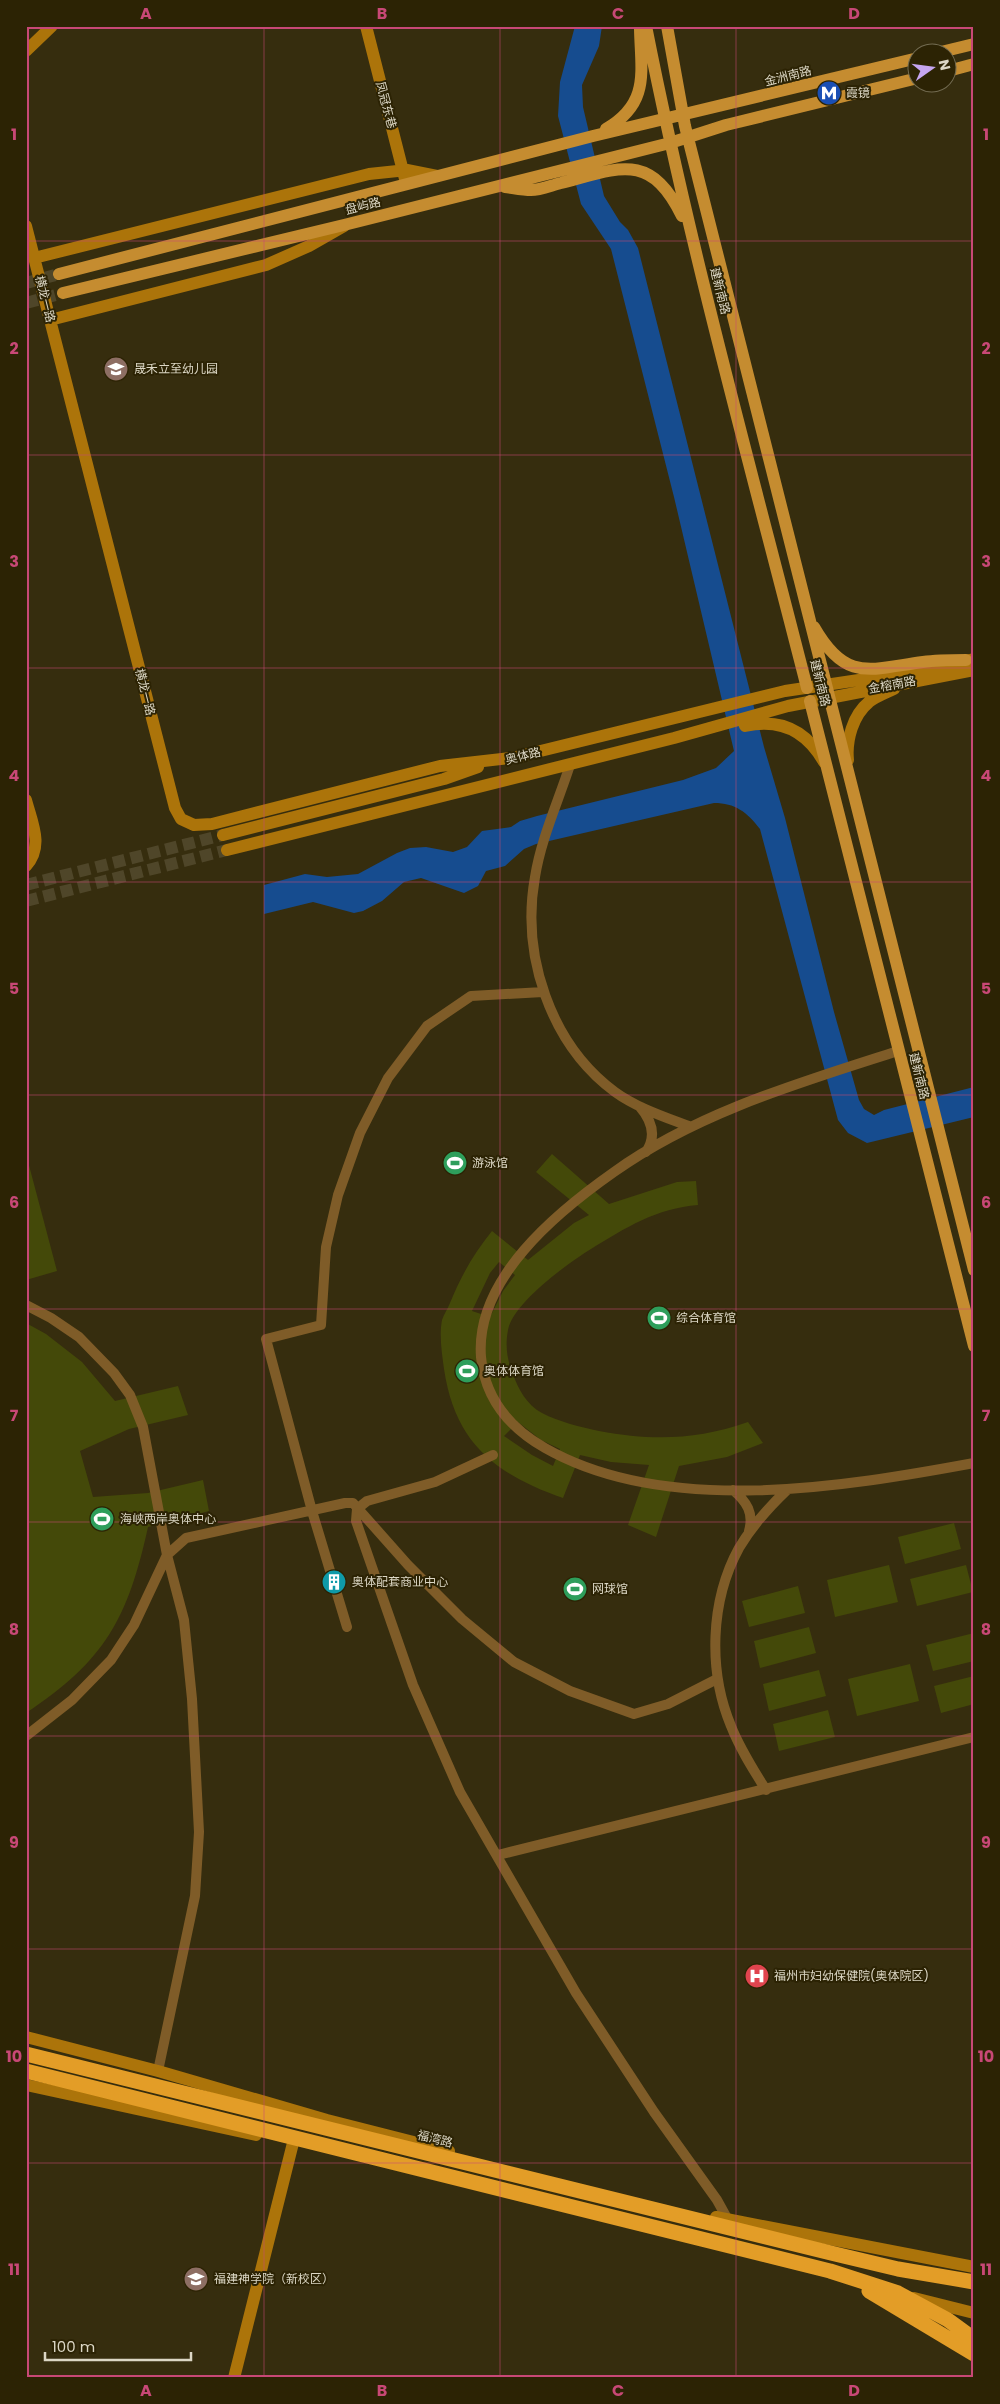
<svg xmlns="http://www.w3.org/2000/svg" width="1000" height="2404" viewBox="0 0 1000 2404" font-family="Poppins,'Noto Sans SC',sans-serif">
<style>
.green{fill:#444909;fill-rule:evenodd}
.water{fill:#164c8f}
.lines{fill:none;stroke-linecap:round;stroke-linejoin:round}
.secondary-tunnel{stroke:#4f4629;stroke-width:12;stroke-dasharray:12 6;stroke-linecap:butt}
.primary-tunnel{stroke:#4f4629;stroke-width:12;stroke-dasharray:12 6;stroke-linecap:butt}
.street{stroke:#7f5c28;stroke-width:10}
.secondary{stroke:#ac740a;stroke-width:12}
.primary{stroke:#c58c30;stroke-width:12}
.highway{stroke:#e39d27;stroke-width:15}
.grid{fill:none;stroke:#c84876;stroke-width:1;stroke-opacity:0.55}
.labels{text-anchor:middle;stroke-width:4;stroke-linejoin:round;paint-order:stroke}
.street-label{font-size:12px;fill:#dcd7c5;stroke:#2c2304}
.poi-label{font-size:12px;fill:#dcd7c5;stroke:#2c2304;text-anchor:start}
.neatline{fill:none;stroke:#c84876;stroke-width:2}
.grid-label{font-size:16px;text-anchor:middle;font-weight:bold;fill:#c84876}
</style>
<rect width="100%" height="100%" fill="#362d0e"/>
<!-- green -->
<path class="green" d="M26,1154L57,1271L26,1280Z
M552,1154L609,1204L677,1182L696,1181L698,1205C657,1208 625,1228 591,1249C568,1263 513,1303 508,1330C505,1346 507,1360 513,1374C518,1389 527,1405 542,1413C559,1422 581,1427 599,1431C653,1441 696,1440 748,1422L763,1443L727,1457L679,1466L656,1537L628,1525L649,1465L611,1462L580,1455L563,1498C495,1474 455,1443 444,1369C442,1354 439,1336 442,1320C444,1314 448,1308 450,1303C461,1276 474,1253 492,1231L528,1260L574,1223L589,1215L536,1172ZM499,1262L515,1275L503,1291L490,1317L472,1311L490,1273ZM518,1422L541,1440L560,1449L553,1466L532,1455L504,1436Z
M26,1323L46,1334L82,1362L115,1401L178,1386L188,1415L129,1429L80,1451L93,1497L148,1493L203,1480L209,1511L148,1527C128,1618 105,1661 26,1713Z
M954,1523L961,1549L905,1564L898,1537Z
M889,1565L898,1602L835,1617L827,1580Z
M966,1565L973,1592L917,1606L910,1579Z
M798,1586L805,1613L749,1627L742,1601Z
M809,1627L816,1653L760,1668L754,1641Z
M974,1633V1661L933,1671L926,1645Z
M910,1664L919,1701L857,1716L848,1679Z
M819,1670L826,1696L769,1711L763,1684Z
M974,1676V1704L941,1713L934,1686Z
M828,1710L835,1737L779,1751L773,1724Z"/>
<!-- water -->
<path class="water" d="M575,26H602L599,46L582,85L583,107L604,196L620,222L628,230L638,248L764,747L785,818L834,1012L859,1100L864,1109L874,1115L884,1110L974,1087V1117L867,1143L848,1133L838,1120L760,829C747,812 735,803 714,803L536,844L524,849L505,866L486,871L478,886L464,893L421,878L404,882L382,901L363,911L354,913L313,902L264,914V885L305,874L327,877L358,874L397,853L410,848L426,847L453,852L467,847L482,831L511,827L520,821L537,816L683,780L716,768L734,751L674,497L611,249L581,204L558,116L560,82Z"/>
<g class="lines">
<!-- secondary-tunnel -->
<path class="secondary-tunnel" d="M26,885L223,835
M26,901L227,850"/>
<!-- primary-tunnel -->
<path class="primary-tunnel" d="M26,283L59,274
M26,303L63,293"/>
<!-- street -->
<path class="street" d="M570,765C558,802 541,839 535,877C521,955 550,1044 615,1092C637,1108 665,1117 691,1127
M898,1051C802,1082 698,1112 614,1172C557,1212 475,1279 481,1357C485,1399 510,1428 545,1448C666,1517 844,1487 974,1463
M640,1107C652,1121 657,1136 646,1152
M26,1305L51,1318L79,1337L114,1373L130,1395L143,1427L167,1555L184,1620L192,1699L199,1832L195,1896L158,2071
M493,1455L435,1482L367,1501L357,1509L356,1521L413,1685L460,1792L576,1993L654,2112L717,2200L728,2220
M733,1490C747,1502 754,1513 749,1531
M347,1627L312,1511L266,1339L321,1325L326,1247L338,1195L360,1133L388,1078L427,1026L471,996L543,992
M26,1736L72,1700L111,1660L134,1625L167,1555L186,1538L345,1503H353L408,1565L462,1619L514,1662L570,1691L634,1714L668,1704L717,1679
M766,1790C753,1769 740,1749 731,1726C708,1671 710,1601 739,1548C752,1526 769,1507 788,1489
M498,1855L974,1737"/>
<!-- secondary -->
<path class="secondary" d="M366,26L405,179
M26,51L52,26
M26,226L175,808L181,819L194,825L212,824L440,766L519,757
M34,258L369,174L407,170L437,176
M50,320L266,265L309,246L344,226
M745,726C780,718 806,730 824,762
M512,758L785,691L926,670L974,659
M848,760C846,740 853,715 869,702C877,696 886,693 894,689
M26,800C32,823 44,846 26,866
M223,835L444,779L478,767
M227,850L674,738L788,706L974,670
M26,2037L158,2071L327,2120L449,2151
M26,2085L256,2135
M716,2217L974,2267
M914,2298L974,2313
M234,2378L293,2143"/>
<!-- primary -->
<path class="primary" d="M646,26C690,249 751,468 807,688
M667,26L685,126L974,1270
M941,52L974,44
M948,71L974,64
M606,129C650,103 641,73 640,29
M505,187C513,188 523,190 531,190C541,190 552,185 561,183C619,168 650,151 682,216
M59,274L593,136L918,58
M63,293L348,224L670,143L726,125L918,78
M814,627C846,683 870,669 923,662C937,660 952,660 966,660
M810,701L974,1346"/>
<!-- highway -->
<path class="highway" d="M26,2054L835,2254L898,2269L974,2282
M26,2071L830,2271L898,2293L948,2320L974,2339
M869,2291L974,2354"/>
</g>
<!-- grid -->
<path class="grid" d="M264,26V2378M500,26V2378M736,26V2378M26,241H974M26,455H974M26,668H974M26,882H974M26,1095H974M26,1309H974M26,1522H974M26,1736H974M26,1949H974M26,2163H974"/>
<!-- icons -->
<defs>
<symbol id="metro-disc" viewBox="-11 -11 22 22"><circle r="9.5" fill="#1a4fb4" stroke="#2c2304"/><path d="M-5.5 5V-5H-3L0 0L3-5H5.5V5H3V-.5L0 4L-3-.5V5Z" fill="#fff"/></symbol>
<symbol id="school-disc" viewBox="-11 -11 22 22"><circle r="9.5" fill="#8d6e63" stroke="#2c2304"/><path d="M0-5L7-2L0 1L-7-2ZM-4 1L0 2.5L4 1V4Q0 6-4 4Z" fill="#fff"/></symbol>
<symbol id="stadium-disc" viewBox="-11 -11 22 22"><circle r="9.5" fill="#2e9e5b" stroke="#2c2304"/><path d="M0-5a6.5 5 0 1 0 0 10a6.5 5 0 1 0 0-10ZM-3.5-1.8h7v3.6h-7Z" fill="#fff"/></symbol>
<symbol id="building-disc" viewBox="-11 -11 22 22"><circle r="9.5" fill="#0f9aa8" stroke="#2c2304"/><path d="M-4-6H4V6H1V3H-1V6H-4ZM-2.5-4.3h1.7v1.8h-1.7ZM.8-4.3h1.7v1.8H.8ZM-2.5-1h1.7V.8h-1.7ZM.8-1h1.7V.8H.8Z" fill="#fff"/></symbol>
<symbol id="hospital-disc" viewBox="-11 -11 22 22"><circle r="9.5" fill="#e0444e" stroke="#2c2304"/><path d="M-5-5h3v3.5h4V-5h3V5h-3V1.5h-4V5h-3Z" fill="#fff"/></symbol>
<symbol id="university-disc" viewBox="-11 -11 22 22"><circle r="9.5" fill="#8d6e63" stroke="#2c2304"/><path d="M0-5L7-2L0 1L-7-2ZM-4 1L0 2.5L4 1V4Q0 6-4 4Z" fill="#fff"/></symbol>
</defs>
<g fill-rule="evenodd">
<use href="#metro-disc" x="815" y="79" width="28" height="28"/>
<use href="#school-disc" x="102" y="355" width="28" height="28"/>
<use href="#stadium-disc" x="441" y="1149" width="28" height="28"/>
<use href="#stadium-disc" x="645" y="1304" width="28" height="28"/>
<use href="#stadium-disc" x="453" y="1357" width="28" height="28"/>
<use href="#stadium-disc" x="88" y="1505" width="28" height="28"/>
<use href="#building-disc" x="320" y="1568" width="28" height="28"/>
<use href="#stadium-disc" x="561" y="1575" width="28" height="28"/>
<use href="#hospital-disc" x="743" y="1962" width="28" height="28"/>
<use href="#university-disc" x="182" y="2265" width="28" height="28"/>
</g>
<g class="labels">
<!-- street labels -->
<g class="street-label">
<text transform="translate(788 76) rotate(-14)" y="4">金洲南路</text>
<text transform="translate(386 105) rotate(75)" y="4">凤冠东巷</text>
<text transform="translate(363 206) rotate(-14)" y="4">盘屿路</text>
<text transform="translate(720 291) rotate(76)" y="4">建新南路</text>
<text transform="translate(45 299) rotate(76)" y="4">横龙一路</text>
<text transform="translate(820 683) rotate(76)" y="4">建新南路</text>
<text transform="translate(892 685) rotate(-10)" y="4">金榕南路</text>
<text transform="translate(145 692) rotate(76)" y="4">横龙一路</text>
<text transform="translate(523 756) rotate(-14)" y="4">奥体路</text>
<text transform="translate(919 1076) rotate(76)" y="4">建新南路</text>
<text transform="translate(435 2139) rotate(14)" y="4">福湾路</text>
</g>
<!-- poi labels -->
<g class="poi-label">
<text x="846" y="97">霞镜</text>
<text x="134" y="373">晟禾立至幼儿园</text>
<text x="472" y="1167">游泳馆</text>
<text x="676" y="1322">综合体育馆</text>
<text x="484" y="1375">奥体体育馆</text>
<text x="120" y="1523">海峡两岸奥体中心</text>
<text x="352" y="1586">奥体配套商业中心</text>
<text x="592" y="1593">网球馆</text>
<text x="774" y="1980">福州市妇幼保健院(奥体院区)</text>
<text x="214" y="2283">福建神学院（新校区）</text>
</g>
</g>
<!-- border -->
<rect width="1000" height="2404" fill="none" stroke="#2c2304" stroke-width="55"/>
<!-- north arrow -->
<g transform="translate(932 68) rotate(76)"><circle r="24" fill="#2c2304" stroke="#726b51"/>
<path d="M0-4L9 19L0 12L-9 19Z" fill="#c6a6f0"/>
<text y="-8" font-size="14" font-weight="bold" text-anchor="middle" fill="#dcd7c5">N</text>
</g>
<!-- scale -->
<path d="M45 2352v8h146v-8" fill="none" stroke="#dcd7c5" stroke-width="2.5"/>
<text x="52" y="2352" font-size="15" fill="#dcd7c5" stroke="#2c2304" stroke-width="4" paint-order="stroke">100 m</text>
<rect x="28" y="28" width="944" height="2348" class="neatline"/>
<g class="grid-label">
<text x="146" y="19">A</text>
<text x="382" y="19">B</text>
<text x="618" y="19">C</text>
<text x="854" y="19">D</text>
<text x="14" y="140">1</text>
<text x="986" y="140">1</text>
<text x="14" y="354">2</text>
<text x="986" y="354">2</text>
<text x="14" y="567">3</text>
<text x="986" y="567">3</text>
<text x="14" y="781">4</text>
<text x="986" y="781">4</text>
<text x="14" y="994">5</text>
<text x="986" y="994">5</text>
<text x="14" y="1208">6</text>
<text x="986" y="1208">6</text>
<text x="14" y="1421">7</text>
<text x="986" y="1421">7</text>
<text x="14" y="1635">8</text>
<text x="986" y="1635">8</text>
<text x="14" y="1848">9</text>
<text x="986" y="1848">9</text>
<text x="14" y="2062">10</text>
<text x="986" y="2062">10</text>
<text x="14" y="2275">11</text>
<text x="986" y="2275">11</text>
<text x="146" y="2396">A</text>
<text x="382" y="2396">B</text>
<text x="618" y="2396">C</text>
<text x="854" y="2396">D</text>
</g>
</svg>
